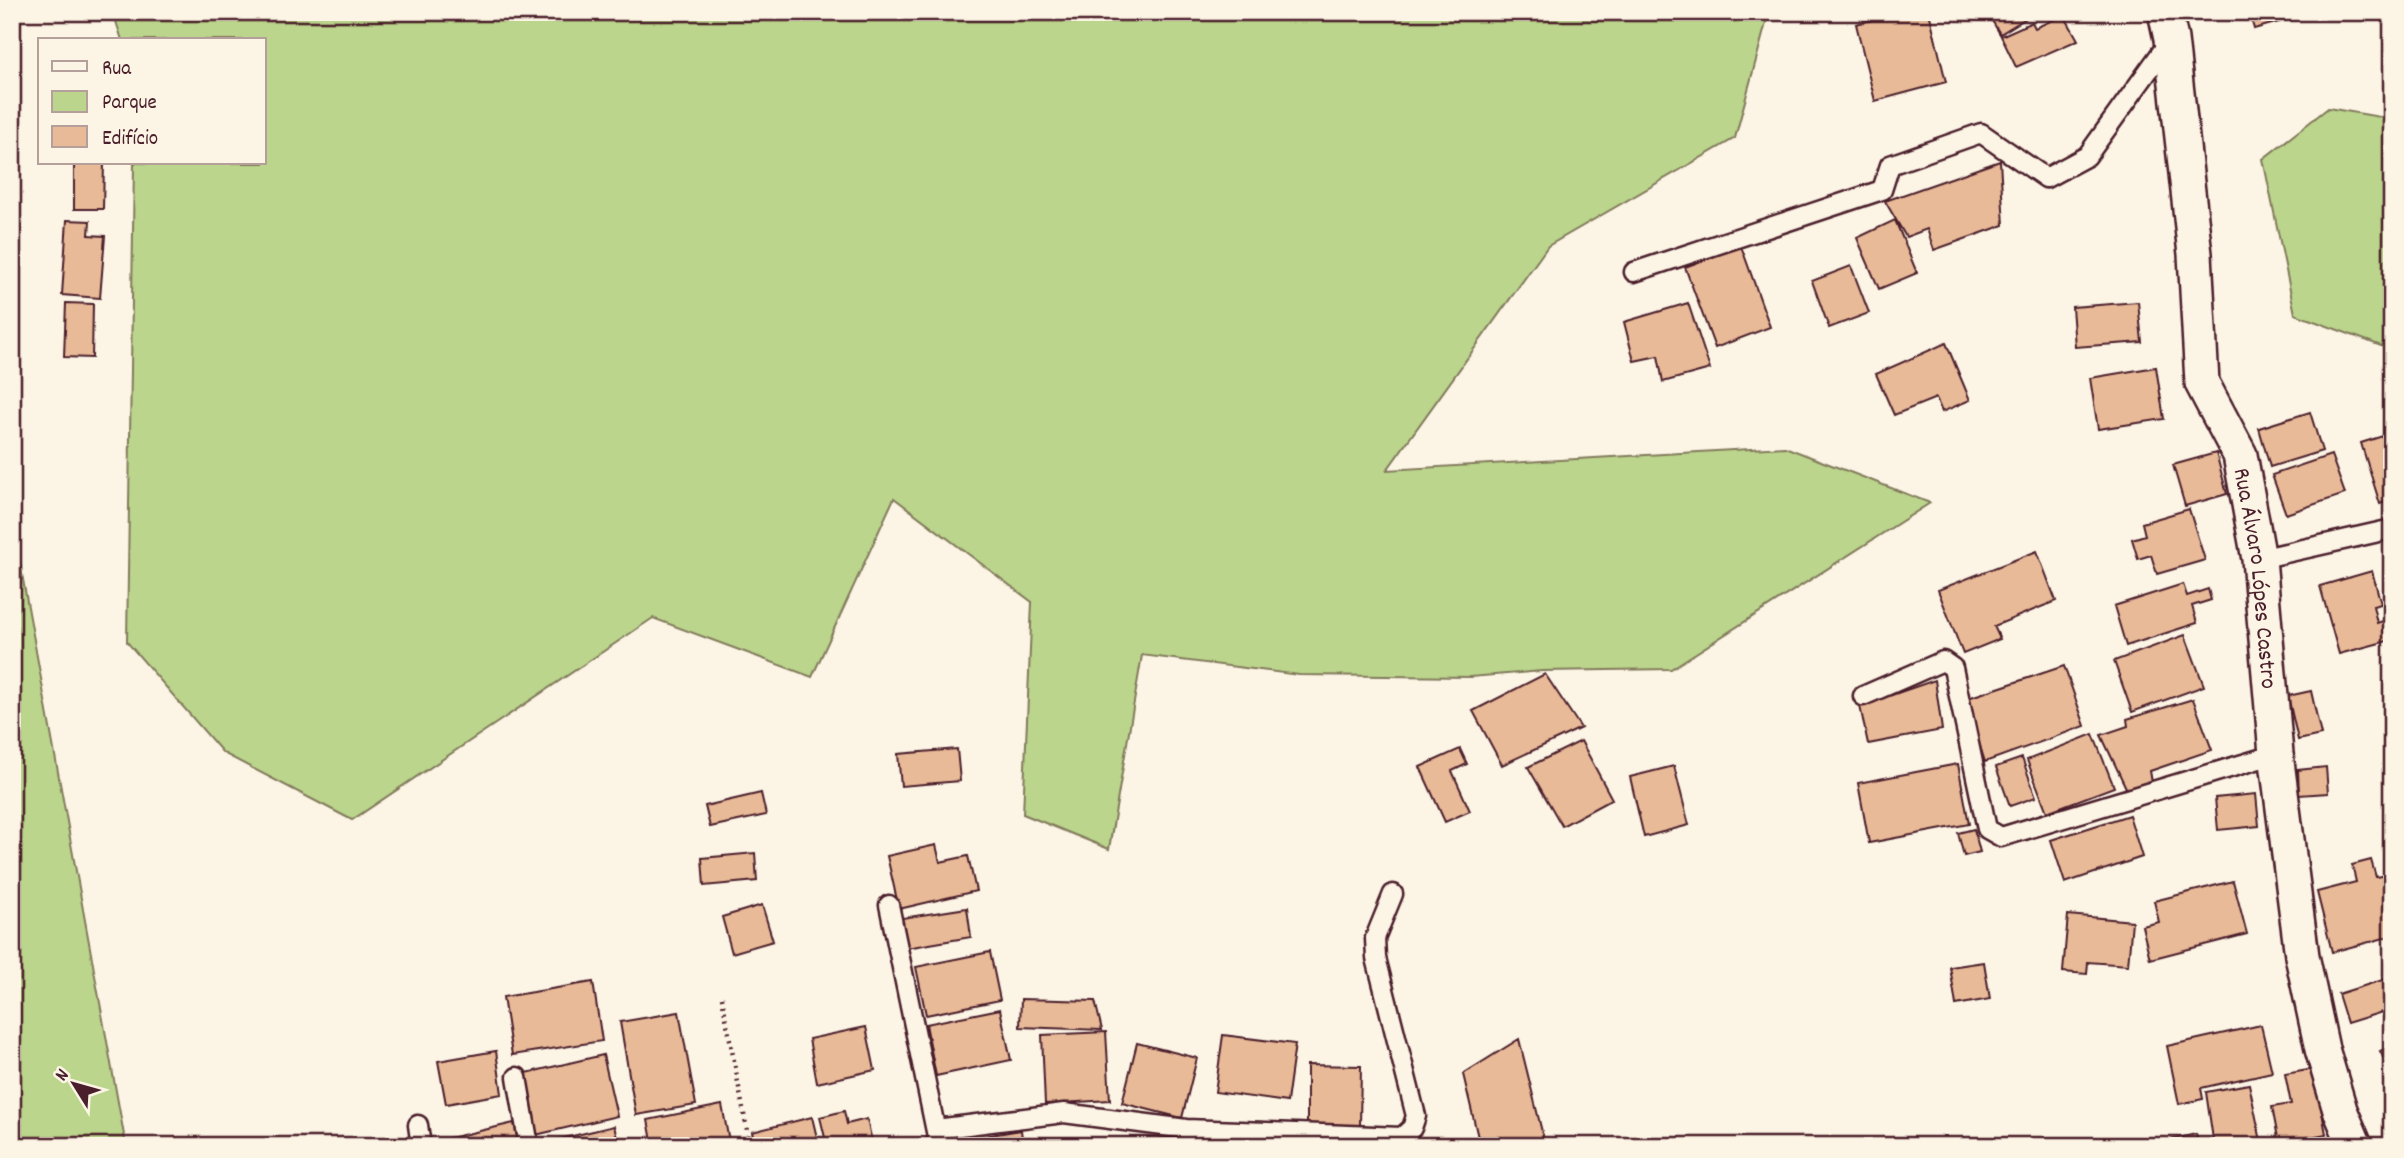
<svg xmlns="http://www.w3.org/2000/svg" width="2404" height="1158" viewBox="0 0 2404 1158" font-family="Dekko,sans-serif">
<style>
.green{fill:#bbd58c;stroke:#827a5c;stroke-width:2}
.building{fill:#e8ba98;stroke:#4a1f2b;stroke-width:2}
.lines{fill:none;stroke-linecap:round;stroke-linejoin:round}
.service-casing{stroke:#4a1f2b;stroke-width:23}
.minor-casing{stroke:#4a1f2b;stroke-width:38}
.path{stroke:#4a1f2b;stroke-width:4.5;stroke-dasharray:2 5;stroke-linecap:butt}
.service{stroke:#fcf5e5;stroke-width:18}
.minor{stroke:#fcf5e5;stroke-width:33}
.labels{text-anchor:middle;stroke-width:7;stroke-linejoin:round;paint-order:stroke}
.street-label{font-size:24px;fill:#4a1f2b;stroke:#fcf5e5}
</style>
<rect width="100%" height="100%" fill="#fcf5e5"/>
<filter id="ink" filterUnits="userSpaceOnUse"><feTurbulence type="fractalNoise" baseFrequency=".0143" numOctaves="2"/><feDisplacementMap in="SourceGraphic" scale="14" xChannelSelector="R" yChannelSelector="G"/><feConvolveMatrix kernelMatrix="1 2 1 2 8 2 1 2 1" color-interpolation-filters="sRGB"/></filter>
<g filter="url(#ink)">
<!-- green -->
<path class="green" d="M113,12H1769L1735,138L1548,246L1387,470L1785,447L1930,503L1671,669L1542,671L1470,677L1299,675L1142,655L1109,849L1023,814L1032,602L894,498L812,677L653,618L352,820L223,753L127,642L134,163H264V40H122Z
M2328,108L2392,119V350L2295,314L2263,159Z
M12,519L126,1146H12Z"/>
<!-- building -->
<path class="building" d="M1904,12H1929L1946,82L1875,101L1856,24Z
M1987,12H2036L2000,34Z
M2249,12H2284L2286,20L2254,29Z
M2064,15L2078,40L2016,67L2001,36L2032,22L2035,28Z
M2000,161L2004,225L1934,250L1927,229L1906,237L1885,201Z
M74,163H104L103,209H74Z
M67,220L90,221L89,235L105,236L100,298L62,295Z
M1895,220L1917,273L1879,289L1857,238Z
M1741,246L1770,327L1715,348L1685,267Z
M1851,266L1869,313L1829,328L1812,281Z
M2138,302L2142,342L2075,347L2072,307Z
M66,303L93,304L92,358L64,357Z
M1688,303L1710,369L1663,382L1658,356L1634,361L1624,322Z
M1946,343L1970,400L1942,412L1936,398L1894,415L1876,374Z
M2156,367L2164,419L2098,429L2090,378Z
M2310,412L2322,451L2270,467L2259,428Z
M2392,433V500L2380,504L2361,443Z
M2216,453L2227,494L2185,506L2173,465Z
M2331,455L2345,494L2286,514L2272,475Z
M2189,509L2205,560L2157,574L2151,555L2138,559L2132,539L2145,535L2142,523Z
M2037,551L2056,601L1994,626L2000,639L1963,654L1938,590Z
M2372,571L2381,604L2373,606L2377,623L2386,620L2391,640L2339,654L2320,586Z
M2183,584L2187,596L2208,589L2211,600L2192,606L2197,623L2126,646L2114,606Z
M2185,635L2204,686L2132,712L2114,661Z
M2064,666L2085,726L1985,762L1965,699Z
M1545,674L1581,728L1502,765L1473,711Z
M1935,680L1942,730L1868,744L1860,706Z
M2311,691L2321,735L2298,740L2288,696Z
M2193,699L2212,750L2150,771L2152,782L2127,790L2101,735L2128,726L2127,719Z
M2093,734L2114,787L2047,812L2027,760Z
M1581,741L1612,799L1562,826L1528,767Z
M957,749L960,781L901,786L898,754Z
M1460,749L1467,764L1452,771L1470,811L1445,822L1420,767Z
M2022,758L2036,797L2010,806L1996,767Z
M1958,764L1969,824L1869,843L1858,783Z
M1674,766L1689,825L1644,837L1630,777Z
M2326,767L2328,793L2299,795L2298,770Z
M761,793L766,815L710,827L705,806Z
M2256,794L2259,826L2218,830L2215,798Z
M2129,815L2142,857L2065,883L2051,840Z
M1974,829L1980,852L1964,856L1958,833Z
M936,845L940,862L968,856L976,891L899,909L887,856Z
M755,853L757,881L704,886L702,858Z
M2371,860L2376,877L2390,874L2392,881V936L2332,952L2317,892L2356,882L2352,865Z
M2233,881L2247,934L2150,959L2142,926L2159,922L2154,901Z
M762,905L773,941L732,953L722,917Z
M967,908L971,937L906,948L902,918Z
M2068,915L2132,921L2128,965L2088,962L2087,974L2063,972Z
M990,952L1000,1000L926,1015L916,967Z
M1984,962L1990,999L1956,1005L1950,967Z
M2392,977V1009L2347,1023L2338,994Z
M593,982L602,1041L512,1055L503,997Z
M1021,999L1095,1001L1102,1030L1020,1027Z
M1000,1009L1011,1060L936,1076L926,1024Z
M679,1012L696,1105L636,1115L620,1022Z
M2261,1025L2272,1072L2201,1088L2203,1099L2179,1104L2167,1046Z
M866,1027L875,1070L817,1083L809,1039Z
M1106,1032L1110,1100L1045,1104L1042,1035Z
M1223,1035L1295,1044L1287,1102L1215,1092Z
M1519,1039L1544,1140L1522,1146H1480L1463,1074Z
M1137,1043L1197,1058L1182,1118L1122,1103Z
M2392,1046V1068L2389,1069L2380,1051Z
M496,1051L502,1094L446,1104L438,1061Z
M603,1055L617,1116L531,1136L518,1075Z
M1307,1065L1361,1066L1360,1126L1307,1125Z
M2314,1069L2326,1134L2279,1143L2272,1107L2291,1104L2285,1074Z
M2249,1084L2262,1146H2214L2206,1092Z
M722,1105L730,1146H653L648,1120Z
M844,1111L847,1124L867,1119L873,1146H827L820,1117Z
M812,1117L819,1146H755L752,1132Z
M514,1123L519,1146H443L441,1140Z
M614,1126L619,1146H535V1145Z
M1021,1130L1023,1146H955L954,1141Z
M2196,1134L2199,1146H2144Z"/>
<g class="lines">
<defs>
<path id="service" d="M1634,272L1882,190L1890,165L1981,133L2046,178L2087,156L2169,42
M2259,559L2392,529
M1863,696L1943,661L1953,668L1987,829L2001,837L2276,754
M889,905L939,1146
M517,1077L529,1146
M418,1125L421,1146
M936,1129L1064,1113L1186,1129L1402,1137L1412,1128L1416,1116L1376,958L1375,938L1393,894"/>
<g id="minor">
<path id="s1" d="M2165,12L2171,39L2195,254L2202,383L2240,455L2259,559L2276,754L2302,956L2322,1049L2340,1110L2355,1146"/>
</g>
</defs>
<!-- service casing -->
<use href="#service" class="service-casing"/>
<!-- minor casing -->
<use href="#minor" class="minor-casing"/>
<!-- path -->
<path class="path" d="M722,997L750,1146"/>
<!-- service -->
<use href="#service" class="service"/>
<!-- minor -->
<use href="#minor" class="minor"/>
</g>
</g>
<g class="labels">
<!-- street labels -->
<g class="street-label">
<text dy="8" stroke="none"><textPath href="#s1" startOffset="579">Rua Álvaro Lópes Castro</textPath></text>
</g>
</g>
<!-- margin -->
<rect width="2404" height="1158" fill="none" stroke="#fcf5e5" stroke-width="42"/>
<rect x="21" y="21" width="2362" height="1116" fill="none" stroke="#4a1f2b" stroke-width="2.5" filter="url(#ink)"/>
<!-- legend -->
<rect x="38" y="38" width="228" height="126" fill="#fcf5e5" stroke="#b59f9b" stroke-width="2"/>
<rect x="52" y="61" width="35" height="10" fill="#fcf5e5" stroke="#b59f9b" stroke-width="2"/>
<text x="102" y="74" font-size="21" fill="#4a1f2b">Rua</text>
<rect x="52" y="91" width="35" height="21" fill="#bbd58c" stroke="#b59f9b" stroke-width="2"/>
<text x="102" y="108" font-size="21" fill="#4a1f2b">Parque</text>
<rect x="52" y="126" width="35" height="21" fill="#e8ba98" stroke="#b59f9b" stroke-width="2"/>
<text x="102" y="144" font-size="21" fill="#4a1f2b">Edifício</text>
<!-- north arrow -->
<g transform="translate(74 1084) rotate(307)" stroke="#fcf5e5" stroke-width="5" paint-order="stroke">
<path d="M0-5L12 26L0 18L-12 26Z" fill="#4a1f2b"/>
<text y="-10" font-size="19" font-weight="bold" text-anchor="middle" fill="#4a1f2b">N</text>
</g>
</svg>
